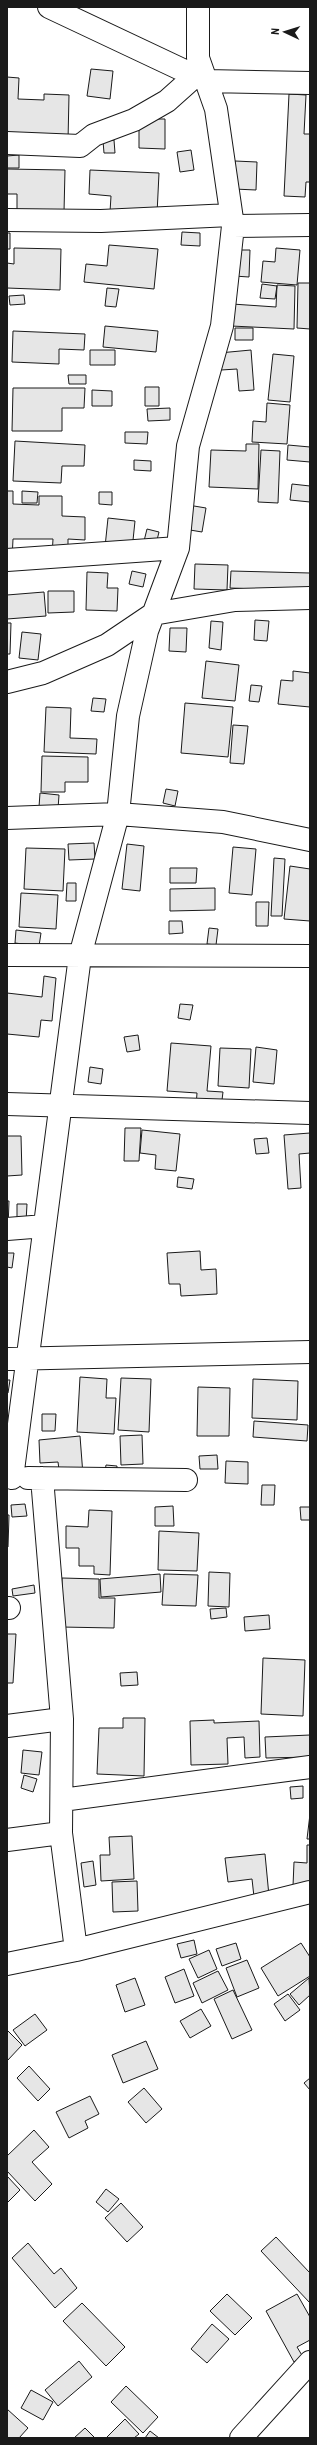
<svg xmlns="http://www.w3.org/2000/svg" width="317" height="2445" viewBox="0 0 317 2445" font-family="'Roboto Condensed',sans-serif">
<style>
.building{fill:#e6e6e6;stroke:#1a1a1a}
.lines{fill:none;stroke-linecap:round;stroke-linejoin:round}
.minor-casing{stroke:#1a1a1a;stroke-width:24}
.minor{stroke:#fff;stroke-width:22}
</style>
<rect width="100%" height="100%" fill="#fff"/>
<!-- building -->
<path class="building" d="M91,69L113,71L110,99L87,96Z
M7,77L19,78L18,99L44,100V94L69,95L68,141L7,140Z
M289,94L306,95L304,134H310V182H306L305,197L284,196Z
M139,119H165V149L139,148Z
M114,140L115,153H104L103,141Z
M191,150L194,170L180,172L177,152Z
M19,155V168H7V156Z
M235,161L257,162L256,190L234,189Z
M7,169L65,170L64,212H17V194H7Z
M90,170L159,173L157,214L110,212L111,196L89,194Z
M182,232L200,233V246L181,245Z
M7,233H10V249H7Z
M109,245L158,249L154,289L84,282L86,264L107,266Z
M14,248L61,249L60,290L7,288V263L14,264Z
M276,248L300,250L297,285L261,282L263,261L275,262Z
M234,250H250L249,277L234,276Z
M298,283H310V329L297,328Z
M262,284L277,286L275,299L260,298Z
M277,285L295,286L294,329L231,326L232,304L276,307Z
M107,288L119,289L116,307L105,306Z
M24,295L25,304L10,305L9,296Z
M105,326L158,331L156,352L103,347Z
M235,328H253V340H235Z
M13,331L85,334L84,350L59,349V364L12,362Z
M90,350H115V365H90Z
M251,350L254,390L239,391L237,369L221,370L219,353Z
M273,354L294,356L290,402L268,400Z
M68,375H86V384H69Z
M145,387H159V406H145Z
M13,388H85L84,408H62V431H12Z
M92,390L112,391V406H92Z
M267,403L290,405L287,444L252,442L253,421L266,422Z
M170,408V420L148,421L147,409Z
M125,432H148L147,444L125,443Z
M15,441L85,445L84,466H62L61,483L13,481Z
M246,444H259L258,489L209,487L211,450L246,451Z
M288,445L310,447V462L287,460Z
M261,450L280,451L278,503L258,502Z
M134,460L151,461V471L134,470Z
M292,484L310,486V502L290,500Z
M7,491H13V504L39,505V496H62V516L85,517V540L68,539V556H52L53,539H13L12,560H7Z
M22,491L38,492L37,503H22Z
M99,492H112V505L99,504Z
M188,505L206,508L202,532L184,529Z
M108,518L135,521L132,550L105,547Z
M147,529L159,532L156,544L144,541Z
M195,564L228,565L227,590L194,589Z
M132,571L146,574L143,587L129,584Z
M231,571L310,573V591L230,588Z
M87,572L108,573L107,588H118L117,611L86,610Z
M48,591H74V612L48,613Z
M44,592L46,616L7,619V595Z
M255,620L269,621L267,641L254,640Z
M211,621L223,622L221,650L209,648Z
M7,623H11L10,654H7Z
M170,628H187L186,652L169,651Z
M22,632L41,634L38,660L19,658Z
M206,661L239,665L235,701L202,698Z
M293,671L310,673V707L278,704L281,680L293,681Z
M251,685L262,686L259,702L249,701Z
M93,698L106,699L104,712L91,711Z
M185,703L233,707L228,757L181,753Z
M46,707L71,708L70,738L97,739L96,754L44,752Z
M233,725L248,726L244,764L230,763Z
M42,756L88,757V782H65V792H41Z
M166,789L178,791L175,806L163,803Z
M40,793L59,795L58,809L39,807Z
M94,843L95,859L69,860L68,844Z
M127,844L144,846L140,891L122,889Z
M233,847L256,849L252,895L229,893Z
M26,848L65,849L63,891L24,889Z
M274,858L285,859L282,916H271Z
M290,866L310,869V921L284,919Z
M170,868H197L196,883H170Z
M67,883H76V901H66Z
M215,888V910L170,911V889Z
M21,893L58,895L56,929L19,927Z
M256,902H269L268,926H256Z
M169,921H182L183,933L169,934Z
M209,928L218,929L216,945L207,944Z
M16,930L41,933L39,946L15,943Z
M44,976L56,978L52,1021L41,1020L39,1037L7,1034V993L42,997Z
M180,1004L193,1005L190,1020L178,1018Z
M138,1035L140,1050L127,1052L124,1037Z
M171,1043L211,1046L207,1091L223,1092L221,1108L196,1106L197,1093L167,1091Z
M256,1047L277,1050L274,1084L253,1082Z
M220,1048L251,1049L249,1088L218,1086Z
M90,1067L103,1069L101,1084L88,1082Z
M125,1128H141L139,1161H124Z
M142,1130L180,1134L176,1171L155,1169L156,1155L140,1153Z
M310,1133V1153L299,1154L301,1188L288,1189L284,1135Z
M7,1136H21L22,1175L7,1176Z
M267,1138L269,1153L256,1154L254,1139Z
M178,1177L194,1179L192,1189L177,1187Z
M7,1201H9L8,1228H7Z
M17,1204H27L26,1222H17Z
M200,1251L201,1270L216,1269L217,1294L181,1296L180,1284H169L167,1253Z
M7,1253H14L12,1268L7,1267Z
M80,1377L107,1379L106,1398H116L114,1434L77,1432Z
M121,1378L151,1379L149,1432L118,1430Z
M253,1379L298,1381L297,1420L252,1418Z
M7,1380H10L8,1393L7,1392Z
M198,1387L230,1388L229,1436H197Z
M42,1414H56L55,1431H42Z
M254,1421L308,1425L307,1441L253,1437Z
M142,1435L143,1464L121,1465L120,1436Z
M80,1436L83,1475L60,1477L58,1462L40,1463L39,1440Z
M217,1455L218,1469H200L199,1456Z
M226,1461L248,1462V1484L225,1483Z
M106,1465L117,1466L116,1478H104Z
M262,1485H275L274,1505H261Z
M25,1504L27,1516L12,1517L11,1505Z
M173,1506L174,1526H155V1507Z
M300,1507H310V1520H301Z
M89,1510L112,1511L110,1575L94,1574V1566H79V1548H66V1526L88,1527Z
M7,1515H9L8,1547H7Z
M159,1531L199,1533L197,1571L158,1570Z
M209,1572L230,1573L229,1607L208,1606Z
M160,1574L161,1592L101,1597L100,1579Z
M164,1574L198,1575L196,1606L162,1605Z
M62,1578L99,1579V1598H115L114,1628L61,1627Z
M34,1585L35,1593L13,1596L12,1589Z
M226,1608L227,1617L211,1619L210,1609Z
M269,1615L270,1629L245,1631L244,1617Z
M7,1634H16L13,1683H7Z
M263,1658L305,1660L303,1716L261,1714Z
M137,1672L138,1685L121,1686L120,1673Z
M123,1718H145L144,1776L97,1774L99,1728H123Z
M214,1720V1723L259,1721L260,1757L245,1758L244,1737L227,1738L228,1764L191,1765L190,1721Z
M310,1735V1757L266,1758L265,1737Z
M23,1750L42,1752L39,1775L21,1773Z
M24,1775L37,1779L33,1792L21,1788Z
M303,1786V1798L291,1799L290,1787Z
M310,1814V1839H307Z
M132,1836L134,1879L101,1881L100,1855H110L109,1837Z
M307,1845H310V1886H293L294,1862L307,1863Z
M265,1854L269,1896L254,1897L252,1879L228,1882L225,1858Z
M93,1861L96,1885L84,1887L81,1863Z
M137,1881L138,1911L113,1912L112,1882Z
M194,1940L197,1954L181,1958L177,1944Z
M236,1943L241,1959L222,1966L216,1949Z
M301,1943L310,1957V1976L278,1996L261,1968Z
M209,1950L217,1969L198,1978L189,1959Z
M247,1960L259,1988L237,1997L226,1968Z
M184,1969L194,1996L175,2003L165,1977Z
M218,1971L228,1990L202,2003L193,1983Z
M135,1978L145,2005L125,2012L116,1985Z
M309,1978L310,1995L299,2005L290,1994Z
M233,1990L252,2030L232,2039L214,1999Z
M288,1994L300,2010L285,2021L274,2004Z
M201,2009L211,2026L190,2038L180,2021Z
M35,2014L47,2030L25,2046L13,2030Z
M7,2030L22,2045L7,2061Z
M146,2041L158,2069L123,2083L112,2055Z
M29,2066L50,2089L38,2101L17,2078Z
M310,2078V2090L304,2083Z
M144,2088L162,2109L146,2123L128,2102Z
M90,2096L99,2114L85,2121L88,2128L69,2138L56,2112Z
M34,2130L49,2147L32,2162L52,2184L35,2201L7,2171V2156Z
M7,2176L20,2190L7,2203Z
M106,2189L119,2199L108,2212L96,2202Z
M121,2203L143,2227L127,2242L105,2218Z
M276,2237L310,2273V2303L261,2251Z
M28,2243L54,2274L61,2268L77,2288L55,2308L12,2258Z
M227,2294L252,2318L235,2335L210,2311Z
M297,2294L310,2317V2340L297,2347L303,2357L294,2362L266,2311Z
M82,2303L125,2347L106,2366L63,2321Z
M212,2324L229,2339L207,2363L191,2349Z
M79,2361L92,2377L58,2406L45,2390Z
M126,2386L158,2417L143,2433L111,2402Z
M31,2390L53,2402L43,2420L21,2408Z
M7,2409L28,2428L19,2438H7Z
M125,2419L139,2434L134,2438H106Z
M85,2428L95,2438H74Z
M150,2431L159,2438H145Z"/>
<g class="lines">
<defs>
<path id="minor" d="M49,7L206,81L310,83
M7,143L80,146L94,135L134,120L167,101L195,76
M7,220L101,221L231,215
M233,226L310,225
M7,560L178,548
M7,682L43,673L107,645L153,614L235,600L310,598
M7,818L118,814L223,822L310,840
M7,955L310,956
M7,1104L310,1113
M7,1229L45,1226
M7,1359L310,1352
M12,1478L80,956L118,814L128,716L147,631L178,548L188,446L222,326L233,226L216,109L198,58V7
M28,1478L186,1480
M42,1478L62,1719L61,1833L76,1950
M7,1608H9
M7,1726L62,1719
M62,1800L310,1767
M7,1840L61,1833
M7,1964L76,1950L310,1892
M241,2438L310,2362"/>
</defs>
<!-- minor casing -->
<use href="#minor" class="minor-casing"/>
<!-- minor -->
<use href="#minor" class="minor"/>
</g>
<!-- border -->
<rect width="317" height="2445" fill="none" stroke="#1a1a1a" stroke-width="16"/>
<!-- north arrow -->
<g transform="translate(285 32) rotate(274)" stroke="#ffffff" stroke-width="3" paint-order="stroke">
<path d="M0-3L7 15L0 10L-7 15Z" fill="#1a1a1a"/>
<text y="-6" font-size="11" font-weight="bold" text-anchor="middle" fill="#1a1a1a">N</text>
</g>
</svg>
